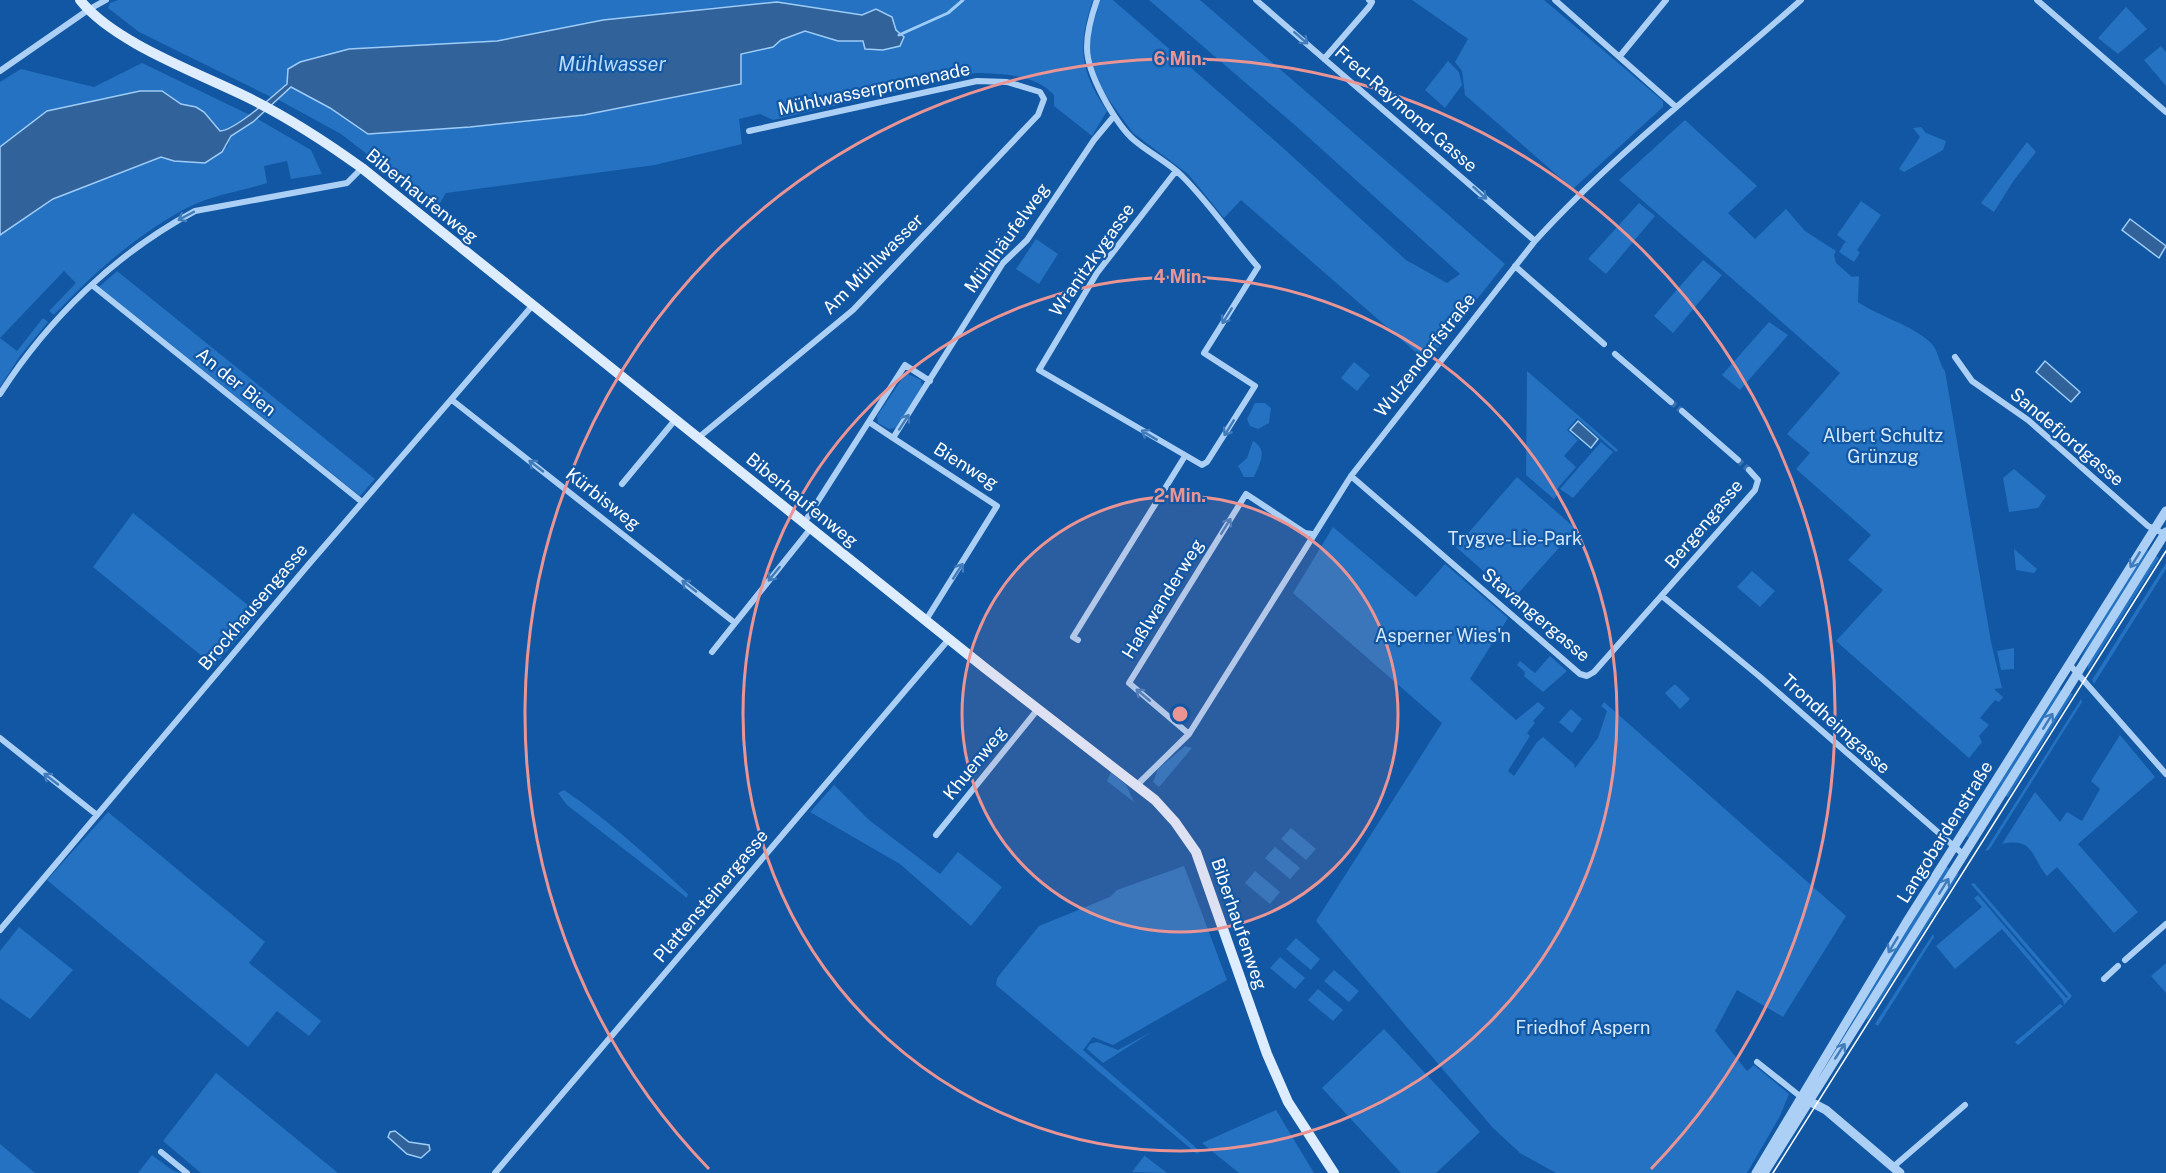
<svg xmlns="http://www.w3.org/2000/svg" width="2166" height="1173" viewBox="0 0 2166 1173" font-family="'Public Sans',sans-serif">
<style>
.green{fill:#2472c1}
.water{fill:#31639a;stroke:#9eccf8;stroke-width:1.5}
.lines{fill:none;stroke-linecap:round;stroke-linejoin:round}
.stream{stroke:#9eccf8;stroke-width:3}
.minor-tunnel{stroke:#3670b1;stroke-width:6;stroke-dasharray:6 3;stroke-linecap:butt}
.minor{stroke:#acd0f5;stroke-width:6}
.tertiary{stroke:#acd0f5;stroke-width:9}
.secondary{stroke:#ddecfe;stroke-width:10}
.tram{stroke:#fff;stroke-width:1.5}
.oneway{stroke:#407bbc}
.ring{fill:none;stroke:#ea9494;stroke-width:3}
.labels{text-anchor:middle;stroke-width:4.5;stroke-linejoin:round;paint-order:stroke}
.street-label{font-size:18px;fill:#fff;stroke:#1257a3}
.park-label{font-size:18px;fill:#d5e9fe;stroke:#1257a3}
.water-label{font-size:20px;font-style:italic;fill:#b9dafb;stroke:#1257a3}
.centre{fill:#ea9494;stroke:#1257a3;stroke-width:3}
.ring-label{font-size:18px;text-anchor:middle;font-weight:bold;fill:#ea9494;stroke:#1257a3;stroke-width:4.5;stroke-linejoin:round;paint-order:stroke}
</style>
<rect width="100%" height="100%" fill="#1257a3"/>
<!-- green -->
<path class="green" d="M118,0H1093C1077,46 1080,71 1107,111L1092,136L1054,106V95C1036,74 1002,74 976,73L773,120L760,114L739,119L742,144L655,165L446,193L437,208L341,134L277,99L291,87L330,108L470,127L584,115L741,84V54L773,47L781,40L805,31L838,41H863L866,49L883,50L900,46L903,34L896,30L886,14L876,9L862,15L777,2L709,8L603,20L497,41L349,49L300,62L288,69L287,84L271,97L139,32L108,8L110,3Z
M1100,0H1113L1282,147L1406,260L1447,283L1460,274L1296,126L1149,0H1200L1505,264L1427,362L1241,200L1224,218L1188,174L1133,133L1103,92L1089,58L1091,32Z
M1412,0H1544L1663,101V107L1573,189L1465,95L1462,71L1455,62L1468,39Z
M2126,7L2147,29L2118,54L2098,38Z
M2161,46L2166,52V86L2144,60Z
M1448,61L1459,72L1462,85L1445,108L1425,90Z
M142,63L250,115L226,131H220L204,112L181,104L162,91L9,141L0,147V82L21,69L94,87Z
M256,118L311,150L322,174L291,179L287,161L264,166L267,183C243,191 213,195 191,206C142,230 91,275 54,315L49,311L76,283L64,271L0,338L17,351L43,318L48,322L20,356L0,387V235L53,199L111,175L161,157L174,161L227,147L231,136Z
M1685,120L1757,186L1728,213L1755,239L1786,209L1805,231L1836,251L1834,255L1836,263L1852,277L1859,276L1858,302C1880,317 1910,324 1930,342C1939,350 1938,362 1945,371L1991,642L2002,688L1994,689L2003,697L1999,702L1995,700L1980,718L1989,725L1979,736L1982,742L1969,758L1836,641L1883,590L1848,560L1871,535L1796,469L1810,453L1787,434L1840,373L1619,180Z
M1921,127L1926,133L1946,141L1943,150L1904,172L1899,169L1920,137L1913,128Z
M2027,142L2036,152L2014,180L1994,212L1981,203Z
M1861,201L1881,215L1857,250L1860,253L1854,262L1839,252L1845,242L1849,244L1837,235Z
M1639,203L1655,216L1606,274L1588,259Z
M1036,239L1058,254L1039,284L1016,269Z
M1703,260L1722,275L1673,333L1654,316Z
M117,271L375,479L360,496L99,287Z
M1769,322L1788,335L1740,390L1722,375Z
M1354,362L1370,375L1357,391L1341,378Z
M1527,371L1618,450L1616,452L1577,418L1567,430L1578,440L1564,456L1576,467L1557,489L1560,492L1554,499L1526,475Z
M906,373L921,380L922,387L896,428L889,429L878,423L877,416Z
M1255,403H1265L1271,408L1269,423L1258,429L1250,426L1247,419Z
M1253,441C1269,450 1259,465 1254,477H1244L1238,466L1247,458Z
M1601,442L1613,452L1573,498L1560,489Z
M2014,469L2046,496L2038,508L2009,512L2003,478Z
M1517,477L1576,529L1514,598L1456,547Z
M133,513L259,614L214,666L93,567Z
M1333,527L1416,597L1445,564L1508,618L1470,679L1516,720L1538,702L1545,708L1533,721L1535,723L1527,733L1530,736L1508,771L1514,776L1537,742L1543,737L1574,764L1575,768L1598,738L1607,711L1601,706L1604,702L1846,916L1783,1017L1737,990L1715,1031L1747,1071L1754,1065L1789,1094L1780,1116L1747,1173H1556L1520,1153L1493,1128L1316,921L1442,723L1293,593Z
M2014,549L2037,569L2034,573L2016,570Z
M2146,549L2151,552L2078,664L2097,626Z
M2155,555L2159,558L2088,670V663Z
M2166,563V569L2094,684L2092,680Z
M1752,571L1775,591L1760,607L1737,587Z
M2014,648V669L2001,670L1997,651Z
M1550,656L1567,671L1543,692L1524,676L1525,672L1517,665L1520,661L1535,673Z
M1675,684L1690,699L1680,709L1665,693Z
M2058,688L2063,692L1969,838L1965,835Z
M2070,693L2073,694L2008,797L2004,795Z
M2081,699L2082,702L1989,850L1985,851Z
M1571,709L1582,719L1572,733L1559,722Z
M2120,735L2155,777L2078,844L2138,912L2114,933L2057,867L2047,876C2031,857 2034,837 2002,844L2035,792L2060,822L2067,812L2082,821L2100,789L2091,781Z
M1185,746L1192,748L1159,787L1153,782L1158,769Z
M1111,772L1126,785L1134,802L1107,781Z
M834,785L869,820L940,874L958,852L1002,887L971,926L900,864L810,812Z
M564,790C608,820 649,857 688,894L687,898L567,805L558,793Z
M108,812L265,942L249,963L321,1021L309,1036L277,1011L248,1047L47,880Z
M1291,828L1316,849L1306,860L1281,839Z
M1275,847L1300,868L1290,879L1265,858Z
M1184,866L1227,980L1113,1045L1093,1037L1083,1050L1192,1144L1200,1152L1197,1154L996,985L997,978L1039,926L1110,897L1117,890Z
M1946,866L1950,869L1819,1077L1852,1022L1862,998Z
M1255,871L1280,892L1270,904L1245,883Z
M1955,872L1959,874L1868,1020L1866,1019Z
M1974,883L2072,996L2064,1005L2063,1000L2002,929L1955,969L1936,946L1982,907L1974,898L1978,895L2066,998L2068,997L1971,884Z
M19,927L73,970L30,1019L0,998V951Z
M1933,934L1934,937L1878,1026L1875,1024Z
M1296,938L1320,959L1311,970L1286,949Z
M1280,957L1305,978L1295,989L1270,968Z
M2166,963V993L2151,976Z
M1334,970L1359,991L1349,1002L1324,981Z
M1318,989L1343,1010L1333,1021L1308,1000Z
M2060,1004L2063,1006L2018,1045L2015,1042Z
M1384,1029L1480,1132L1436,1173H1401L1322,1088Z
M1153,1031L1103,1063L1087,1049L1090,1044L1097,1042L1118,1050Z
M216,1073L338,1173H201L163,1141Z
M1276,1110L1314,1173H1239L1202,1143Z
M0,1144L35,1173H0Z
M152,1155L172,1170L180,1173H138Z
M1145,1155V1156L1167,1173L1132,1172Z"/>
<!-- water -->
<path class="water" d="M777,2L862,15L876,9L892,17L896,30L904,37L900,46L883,50L865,49L863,41H838L805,31L781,40L773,47L741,54V84L584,115L470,127L368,134L330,108L291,87L253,122L231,136L222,152L205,163L174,161L161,157L53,199L0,235V147L47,111L140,91H162L181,104L196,107L204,112L220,131C236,130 274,95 287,84L288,69L300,62L349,49L497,41L603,20Z
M2130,219L2166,246L2159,258L2122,230Z
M2045,361L2080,392L2071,402L2036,372Z
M1578,421L1598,439L1591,448L1570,430Z
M395,1131L409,1142L429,1145L430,1150L421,1158L407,1154L388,1137L390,1132Z"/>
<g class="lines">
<!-- stream -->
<path class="stream" d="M899,35L948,13L963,0"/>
<!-- minor-tunnel -->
<path class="minor-tunnel" d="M1671,402L1682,411
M1738,460L1749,470"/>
<!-- minor -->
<path class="minor" d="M1097,0C1081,45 1084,63 1107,104C1114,116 1123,131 1134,140C1149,153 1168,162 1182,176C1210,204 1232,237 1258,267L1204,353L1255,386L1207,462L1202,465L1039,370L1097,273L1176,171
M1256,0L1535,241
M1555,0L1676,107
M2037,0L2166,112
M1620,56L1666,0
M1324,59L1369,7L1372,2L1369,0
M0,71L88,10L106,0
M1515,266L1604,344
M92,285L362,502
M1615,354L1671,402
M1955,357L1972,381L2028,420L2148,526L2165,534
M0,394C48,319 116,253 195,211L347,183L362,168
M452,400L735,623
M1682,411L1738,460
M869,422L893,438L1003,263L1027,240L1094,140L1114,116
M698,438L853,310L1038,115L1044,99L1040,92L1007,82L977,81L749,131
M893,438L997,506L926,620
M1351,476L1580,674L1587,676L1594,672L1755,490L1758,480L1749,470
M622,484L675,420
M804,523L905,365L930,381
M1662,596L1759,676L1964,855
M1078,640L1073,637L1185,456
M712,652L811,528
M2070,665L2166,774
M1189,734L1129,683L1246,494L1305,533L1312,534
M0,738L97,815
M1138,784L1189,734L1351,476L1535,241C1615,153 1712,79 1801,0
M936,835L1038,709
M0,930L309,564L532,306
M2125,960L2166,924
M2104,979L2118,966
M1757,1062L1801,1097
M161,1152L187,1173
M1893,1167L1965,1105
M495,1173L949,639"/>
<!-- tertiary -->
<path class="tertiary" d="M1805,1099L1826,1110L1900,1173
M1756,1173L1906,923L2166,511
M1764,1173L2166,532"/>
<!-- secondary -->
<path class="secondary" d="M80,0C114,43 199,73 249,98C289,118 326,142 362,168L985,668L1155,800L1175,822L1196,852L1267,1054L1288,1102L1334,1173"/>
<!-- tram -->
<path class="tram" d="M1773,1173L2166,551"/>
</g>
<!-- one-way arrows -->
<defs><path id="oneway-shaft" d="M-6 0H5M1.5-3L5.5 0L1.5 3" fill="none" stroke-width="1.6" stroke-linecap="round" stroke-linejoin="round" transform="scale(1.5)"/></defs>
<g class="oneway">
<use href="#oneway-shaft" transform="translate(1301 38) rotate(41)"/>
<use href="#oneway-shaft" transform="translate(1480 193) rotate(42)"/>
<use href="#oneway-shaft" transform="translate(186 216) rotate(152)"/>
<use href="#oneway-shaft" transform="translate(1227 316) rotate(122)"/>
<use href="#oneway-shaft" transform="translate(904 422) rotate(-57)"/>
<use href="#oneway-shaft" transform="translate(1229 428) rotate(122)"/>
<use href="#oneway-shaft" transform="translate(1149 435) rotate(-149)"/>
<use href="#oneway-shaft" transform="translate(536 466) rotate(-142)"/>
<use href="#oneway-shaft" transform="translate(1226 526) rotate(-58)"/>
<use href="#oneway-shaft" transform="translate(2135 560) rotate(122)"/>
<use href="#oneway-shaft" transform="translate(958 571) rotate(-57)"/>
<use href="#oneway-shaft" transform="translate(774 574) rotate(129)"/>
<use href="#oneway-shaft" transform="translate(689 586) rotate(-142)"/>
<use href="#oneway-shaft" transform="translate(1143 695) rotate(-140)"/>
<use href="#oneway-shaft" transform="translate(2048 721) rotate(-58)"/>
<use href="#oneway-shaft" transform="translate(51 779) rotate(-142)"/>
<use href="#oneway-shaft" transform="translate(1944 886) rotate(-58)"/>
<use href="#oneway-shaft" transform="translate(1893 945) rotate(121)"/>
<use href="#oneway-shaft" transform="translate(1840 1051) rotate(-57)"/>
</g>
<!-- distance rings -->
<circle cx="1180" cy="714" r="218" fill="#ea9494" fill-opacity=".12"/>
<g class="ring">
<circle cx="1180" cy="714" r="218"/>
<circle cx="1180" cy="714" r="437"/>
<path d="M709 1169A655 655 0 1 1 1651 1169"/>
</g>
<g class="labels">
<!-- street labels -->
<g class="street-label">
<text transform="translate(874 89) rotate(-12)" y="6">Mühlwasserpromenade</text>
<text transform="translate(1406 109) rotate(41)" y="6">Fred-Raymond-Gasse</text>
<text transform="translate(422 196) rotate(39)" y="6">Biberhaufenweg</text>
<text transform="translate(1007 238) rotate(-54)" y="6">Mühlhäufelweg</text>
<text transform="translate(1092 260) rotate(-55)" y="6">Wranitzkygasse</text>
<text transform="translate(873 264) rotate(-45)" y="6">Am Mühlwasser</text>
<text transform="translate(1425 355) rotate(-52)" y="6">Wulzendorfstraße</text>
<text transform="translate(236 382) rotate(39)" y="6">An der Bien</text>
<text transform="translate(2067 437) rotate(40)" y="6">Sandefjordgasse</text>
<text transform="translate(966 466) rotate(32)" y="6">Bienweg</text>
<text transform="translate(603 499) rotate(38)" y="6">Kürbisweg</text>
<text transform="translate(802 500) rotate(39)" y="6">Biberhaufenweg</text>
<text transform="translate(1704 524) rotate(-50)" y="6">Bergengasse</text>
<text transform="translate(1163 599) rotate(-58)" y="6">Haßlwanderweg</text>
<text transform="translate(253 607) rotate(-50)" y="6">Brockhausengasse</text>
<text transform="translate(1536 615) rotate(40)" y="6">Stavangergasse</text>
<text transform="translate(1836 724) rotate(42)" y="6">Trondheimgasse</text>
<text transform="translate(975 763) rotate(-51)" y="6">Khuenweg</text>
<text transform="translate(1945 832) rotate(-58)" y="6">Langobardenstraße</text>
<text transform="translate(711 896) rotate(-50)" y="6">Plattensteinergasse</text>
<text transform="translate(1239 924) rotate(71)" y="6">Biberhaufenweg</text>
</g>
<!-- park labels -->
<g class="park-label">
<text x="1883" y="442">Albert Schultz<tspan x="1883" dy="21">Grünzug</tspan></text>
<text x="1515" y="545">Trygve-Lie-Park</text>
<text x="1443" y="642">Asperner Wies'n</text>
<text x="1583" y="1034">Friedhof Aspern</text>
</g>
<!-- water labels -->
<g class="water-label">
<text x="612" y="71">Mühlwasser</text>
</g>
</g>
<circle cx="1180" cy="714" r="9" class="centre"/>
<g class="ring-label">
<text x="1180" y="65">6 Min.</text>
<text x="1180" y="283">4 Min.</text>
<text x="1180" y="502">2 Min.</text>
</g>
</svg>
